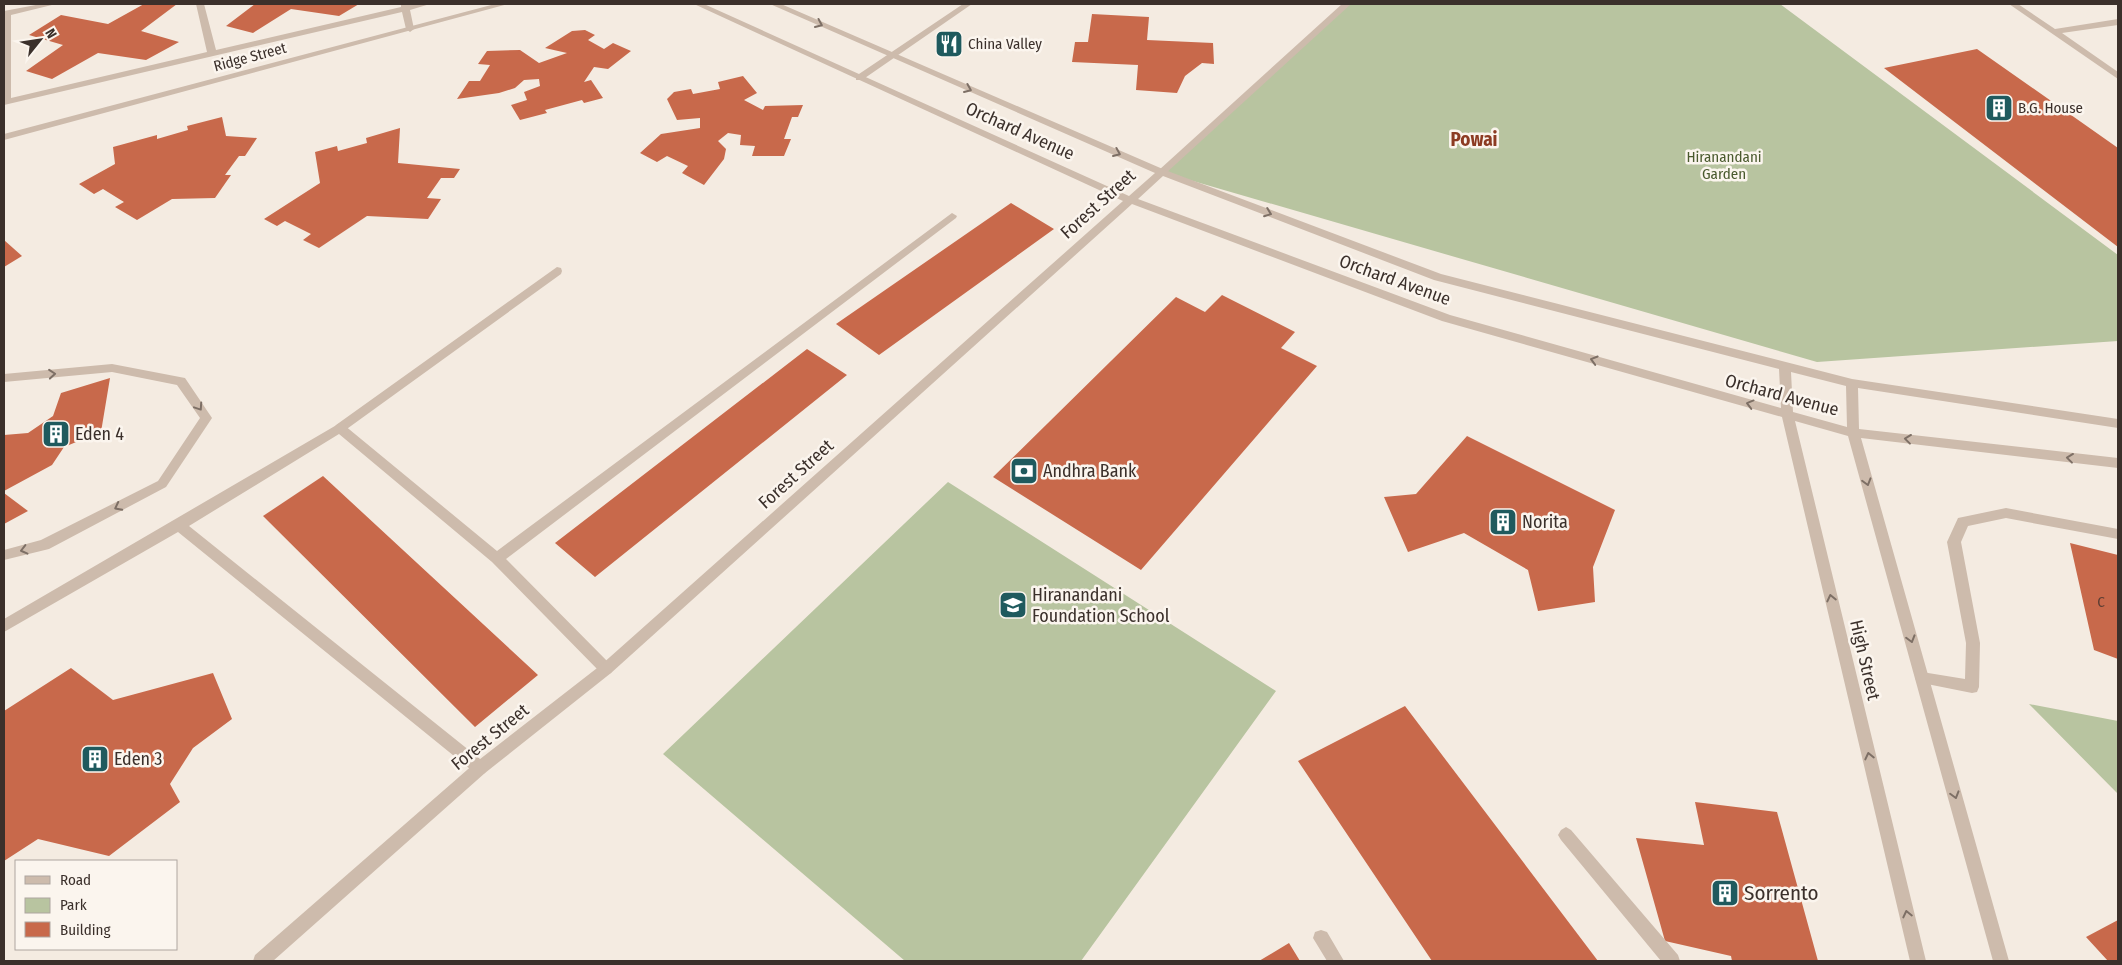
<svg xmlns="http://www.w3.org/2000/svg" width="2122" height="965" viewBox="0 0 2122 965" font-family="'Fira Sans Condensed',sans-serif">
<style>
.green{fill:#b8c4a0}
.building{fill:#c8694b}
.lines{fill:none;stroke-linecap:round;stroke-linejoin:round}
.service{fill:#cdbbac;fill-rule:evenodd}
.minor{fill:#cdbbac;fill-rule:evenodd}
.tertiary{fill:#cdbbac;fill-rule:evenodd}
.oneway{stroke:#7d6f65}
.labels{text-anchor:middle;stroke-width:5;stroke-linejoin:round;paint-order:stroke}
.far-poi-label{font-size:15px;fill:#3b302b;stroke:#fbf5ee;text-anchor:start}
.far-street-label{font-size:15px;fill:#3b302b;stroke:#fbf5ee}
.far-park-label{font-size:15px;fill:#4a5a2e;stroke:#fbf5ee}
.number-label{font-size:15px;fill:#5e3e33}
.street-label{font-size:18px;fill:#3b302b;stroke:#fbf5ee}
.poi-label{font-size:18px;fill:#3b302b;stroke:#fbf5ee;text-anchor:start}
.far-district-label{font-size:19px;font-weight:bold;fill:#8c3b22;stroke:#fbf5ee}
.near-poi-label{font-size:21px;fill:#3b302b;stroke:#fbf5ee;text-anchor:start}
</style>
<rect width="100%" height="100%" fill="#f4ebe1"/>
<!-- green -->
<path class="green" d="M1347,4H1780L2118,255V341L1817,362L1162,172Z
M948,482L1276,691L1081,961H905L663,754Z
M2029,704L2118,721V794Z"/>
<!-- building -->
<path class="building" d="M144,4H177L141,31L179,42L146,60L98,53L52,79L26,71L63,45L29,35L61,15L108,24Z
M255,4H359L339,16L291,9L253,33L226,26Z
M1092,14L1149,17L1147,40L1213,43L1214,64L1202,63L1185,76L1177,93L1136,90L1138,65L1072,62L1075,42H1088Z
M585,30L595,35L588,40L604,49L613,43L631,51L608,69L594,67L584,82L591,80L603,98L584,103L582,100L545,110L547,113L520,120L511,105L527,100L524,92L540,86L539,79L524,80L515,88L499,93L457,99L469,81H480L490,65L478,64L487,51L520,50L539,63L567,53L545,48L572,31Z
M1977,49L2118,148V247L1884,68Z
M743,76L757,93L744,100L763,110L765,106L803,105L798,117H792L784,139H791L784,156H752L755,146L740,145L741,135L728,133L718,141L726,149L724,159L704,185L682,173L688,166L667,156L657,162L640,153L661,134L700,128V118L677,120L667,99L674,92L691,89L693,94L720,89L718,82Z
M222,117L226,136L257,138L245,156H239L225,175H231L215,198L172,199L137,220L115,207L124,202L103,189L94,194L79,184L115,164L113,147L157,135V139L188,130L187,126Z
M400,128L398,163L460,169L454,178H441L427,198L441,199L428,219L367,216L319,248L303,240L311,234L285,221L277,226L264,219L320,183L315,152L337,146L338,151L367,143L366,138Z
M1011,203L1054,229L879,355L836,324Z
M4,240L22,256L4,267Z
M1222,295L1295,332L1281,348L1317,366L1141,570L993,477L1176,297L1205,312Z
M807,349L847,375L595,577L555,543Z
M110,378L101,432L64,447L52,465L4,491V435L28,433L53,416L61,393Z
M1467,436L1615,510L1593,567L1595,602L1538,611L1528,570L1464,533L1408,552L1384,497L1416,494Z
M323,476L538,675L475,727L263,516Z
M4,493L28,511L4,524Z
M2070,543L2118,555V659L2094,650Z
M71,668L113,700L213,673L232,719L193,748L170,784L180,802L109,856L38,839L4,861V711Z
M1405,706L1598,961H1432L1298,761Z
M1695,802L1777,812L1818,961H1732L1731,956L1665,941L1636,838L1704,845Z
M2118,920V961H2108L2086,937Z
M1289,943L1300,961H1259Z"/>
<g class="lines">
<!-- service -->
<path class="service" d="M963,4H972L862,80H856V76Z
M1342,4H1351L1165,174H1159V170Z
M557,267L561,268L562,271L561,274L344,431H336L334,428L336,425Z
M112,364L185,378L210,415L212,418L166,487L49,549L4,560V550L41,540L158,481L200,418L177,385L112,372L4,382V374Z
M1566,827L1571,830L1678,955L1680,961H1661L1561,840L1558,835L1561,830Z
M1321,930L1327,932L1344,961H1327L1313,938L1315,932Z"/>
<!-- minor -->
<path class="minor" d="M41,4H56L11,15V98L207,52L196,4H204L216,50L401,7V4H430L410,10L414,29L410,32L406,29L402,12L4,105V11Z
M2009,4H2018L2055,29L2118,19V25L2062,33L2118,72V79Z
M952,213L957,216L956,218L506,559L611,665L613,669L611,673L606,675L601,673L492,562L339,434L189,526L485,763L487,768L485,773L480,775L475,773L178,532L4,632V619L340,423L344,425L497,551Z
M2006,508L2118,529V539L2006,518L1968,526L1961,542L1980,643L1979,687L1977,692L1972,693L1917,682L1915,678L1917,674L1922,672L1965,679L1966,643L1947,542L1958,518Z"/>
<!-- tertiary -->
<path class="tertiary" d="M495,4H508L4,140V134Z
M694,4H704L1129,196L1155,173L770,4H781L1165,170L1441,274L1852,379L2118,419V428L1858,388L1859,429L2118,458V468L1861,438L2009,961H1993L1848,436L1795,421L1926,961H1910L1782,417L1442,321L1132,204L611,673L485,773L273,961H253L255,955L475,763L601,665L1123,201ZM1163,176L1434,280L1779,369L1781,408L1450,315L1138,199ZM1791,372L1846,386L1847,427L1793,412Z"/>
</g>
<!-- one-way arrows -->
<defs><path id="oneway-chevron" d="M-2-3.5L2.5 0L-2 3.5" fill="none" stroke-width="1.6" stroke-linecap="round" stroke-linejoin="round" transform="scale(1.25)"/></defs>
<g class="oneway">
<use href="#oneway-chevron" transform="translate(819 24) rotate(24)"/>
<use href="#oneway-chevron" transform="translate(968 89) rotate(23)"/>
<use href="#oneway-chevron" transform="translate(1117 153) rotate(23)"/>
<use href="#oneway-chevron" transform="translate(1268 213) rotate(21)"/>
<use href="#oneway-chevron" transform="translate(1594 360) rotate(-164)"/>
<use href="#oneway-chevron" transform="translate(52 374) rotate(-5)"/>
<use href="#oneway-chevron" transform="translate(1750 404) rotate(-165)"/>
<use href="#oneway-chevron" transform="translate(199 407) rotate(56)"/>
<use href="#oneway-chevron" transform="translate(1908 439) rotate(-173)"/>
<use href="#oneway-chevron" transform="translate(2070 458) rotate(-173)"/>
<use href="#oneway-chevron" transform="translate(1867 482) rotate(74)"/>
<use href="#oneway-chevron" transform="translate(118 507) rotate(153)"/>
<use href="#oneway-chevron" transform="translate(24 550) rotate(166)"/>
<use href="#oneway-chevron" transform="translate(1831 598) rotate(-103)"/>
<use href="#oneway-chevron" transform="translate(1911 639) rotate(74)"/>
<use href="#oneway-chevron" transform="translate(1869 756) rotate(-103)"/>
<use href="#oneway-chevron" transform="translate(1955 795) rotate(74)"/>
<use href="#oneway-chevron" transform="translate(1907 914) rotate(-103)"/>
</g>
<!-- icons -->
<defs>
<symbol id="restaurant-square" viewBox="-11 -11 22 22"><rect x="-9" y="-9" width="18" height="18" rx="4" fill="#1f5a5e" stroke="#fbf5ee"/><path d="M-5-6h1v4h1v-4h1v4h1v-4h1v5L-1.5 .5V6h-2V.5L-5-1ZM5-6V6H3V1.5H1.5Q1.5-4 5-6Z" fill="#fff"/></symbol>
<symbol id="building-square" viewBox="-11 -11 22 22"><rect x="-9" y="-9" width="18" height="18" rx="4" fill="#1f5a5e" stroke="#fbf5ee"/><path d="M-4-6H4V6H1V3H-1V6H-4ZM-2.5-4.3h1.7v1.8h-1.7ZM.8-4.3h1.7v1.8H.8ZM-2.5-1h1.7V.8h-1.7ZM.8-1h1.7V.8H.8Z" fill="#fff"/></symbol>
<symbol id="bank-square" viewBox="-11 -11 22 22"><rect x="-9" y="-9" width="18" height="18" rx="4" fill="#1f5a5e" stroke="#fbf5ee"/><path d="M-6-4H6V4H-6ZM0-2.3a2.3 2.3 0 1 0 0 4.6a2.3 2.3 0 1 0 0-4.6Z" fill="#fff"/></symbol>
<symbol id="school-square" viewBox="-11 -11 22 22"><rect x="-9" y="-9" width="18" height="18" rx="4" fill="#1f5a5e" stroke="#fbf5ee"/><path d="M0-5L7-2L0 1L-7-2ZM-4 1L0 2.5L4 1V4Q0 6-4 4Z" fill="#fff"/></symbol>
</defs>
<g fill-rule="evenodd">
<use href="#restaurant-square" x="933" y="28" width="32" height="32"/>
<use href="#building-square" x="1983" y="92" width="32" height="32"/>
<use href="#building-square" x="40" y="418" width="32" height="32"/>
<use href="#bank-square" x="1008" y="455" width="32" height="32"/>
<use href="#building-square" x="1487" y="506" width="32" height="32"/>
<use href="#school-square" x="997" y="589" width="32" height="32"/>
<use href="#building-square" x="79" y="743" width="32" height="32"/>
<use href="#building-square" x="1709" y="877" width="32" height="32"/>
</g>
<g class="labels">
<!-- far-poi labels -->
<g class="far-poi-label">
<text x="968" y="49">China Valley</text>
<text x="2018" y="113">B.G. House</text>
</g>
<!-- far-street labels -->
<g class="far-street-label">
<text transform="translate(250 57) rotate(-15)" y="5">Ridge Street</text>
</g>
<!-- far-park labels -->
<g class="far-park-label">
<text x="1724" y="162">Hiranandani<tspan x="1724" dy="17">Garden</tspan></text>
</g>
<!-- number labels -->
<g class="number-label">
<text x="2101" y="607">C</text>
</g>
<!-- street labels -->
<g class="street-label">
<text transform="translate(1020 131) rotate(24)" y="6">Orchard Avenue</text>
<text transform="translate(1098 204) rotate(-42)" y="6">Forest Street</text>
<text transform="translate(1395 280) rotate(20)" y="6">Orchard Avenue</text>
<text transform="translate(1782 395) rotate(15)" y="6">Orchard Avenue</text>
<text transform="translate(796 474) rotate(-42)" y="6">Forest Street</text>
<text transform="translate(1865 660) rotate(77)" y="6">High Street</text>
<text transform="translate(490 737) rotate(-39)" y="6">Forest Street</text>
</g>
<!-- poi labels -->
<g class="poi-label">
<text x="75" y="440">Eden 4</text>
<text x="1043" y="477">Andhra Bank</text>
<text x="1522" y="528">Norita</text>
<text x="1032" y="601">Hiranandani<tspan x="1032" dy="21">Foundation School</tspan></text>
<text x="114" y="765">Eden 3</text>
</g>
<!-- far-district labels -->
<g class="far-district-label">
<text x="1474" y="146">Powai</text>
</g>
<!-- near-poi labels -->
<g class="near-poi-label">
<text x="1744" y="900">Sorrento</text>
</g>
</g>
<!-- border -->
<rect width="2122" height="965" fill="none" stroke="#3b302b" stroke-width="10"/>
<!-- legend -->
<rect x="15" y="860" width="162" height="90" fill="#fbf5ee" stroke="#aea6a0"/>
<rect x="25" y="876" width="25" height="8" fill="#cdbbac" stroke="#aea6a0"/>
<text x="60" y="885" font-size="15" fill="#3b302b">Road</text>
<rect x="25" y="898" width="25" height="15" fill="#b8c4a0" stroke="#aea6a0"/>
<text x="60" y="910" font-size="15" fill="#3b302b">Park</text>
<rect x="25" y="922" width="25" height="15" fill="#c8694b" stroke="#aea6a0"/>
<text x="60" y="935" font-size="15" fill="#3b302b">Building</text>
<!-- north arrow -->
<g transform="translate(40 40) rotate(60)" stroke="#fbf5ee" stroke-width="4" paint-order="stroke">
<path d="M0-4L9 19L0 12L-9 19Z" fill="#3b302b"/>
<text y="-8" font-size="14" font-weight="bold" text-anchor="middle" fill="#3b302b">N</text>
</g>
</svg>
